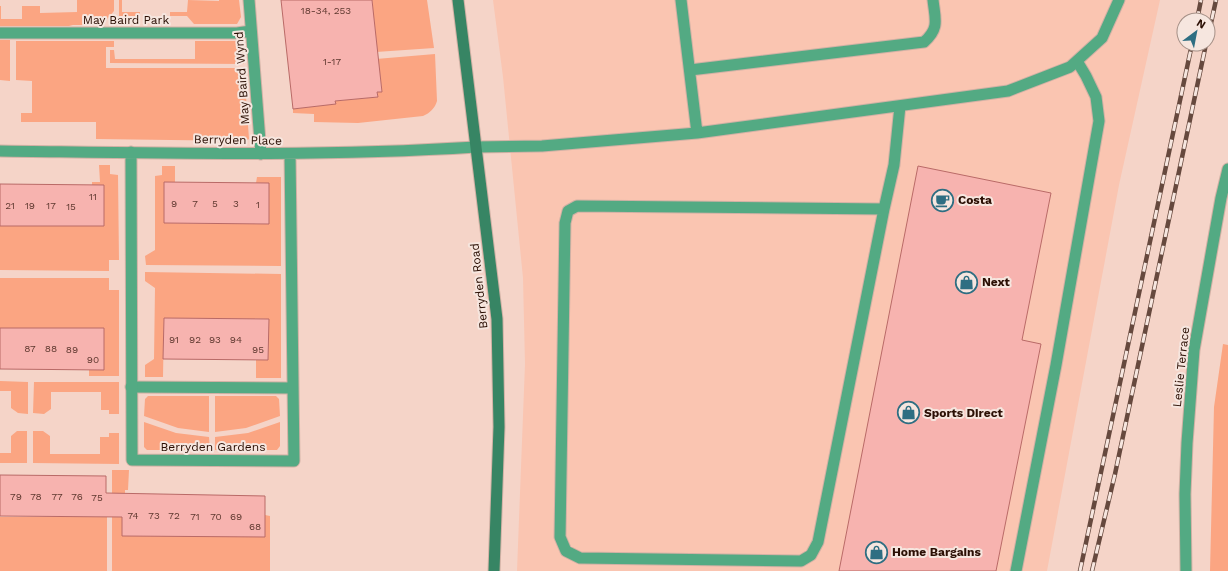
<svg xmlns="http://www.w3.org/2000/svg" width="1228" height="571" viewBox="0 0 1228 571" font-family="'Work Sans',sans-serif">
<style>
.built{fill:#fac5b1}
.green{fill:#fba582}
.building{fill:#f7b3af;stroke:#b96a67}
.lines{fill:none;stroke-linecap:round;stroke-linejoin:round}
.service-casing{stroke:#d1b1a5;stroke-width:13}
.minor-casing{stroke:#d1b1a5;stroke-width:13}
.secondary-casing{stroke:#d1b1a5;stroke-width:13}
.service{stroke:#53aa83;stroke-width:11}
.minor{stroke:#53aa83;stroke-width:11}
.secondary{stroke:#378564;stroke-width:11}
.rail-casing{stroke:#66493e;stroke-width:4.5}
.rail{stroke:#f6e6df;stroke-width:3;stroke-dasharray:9;stroke-linecap:butt}
.labels{text-anchor:middle;stroke-width:4;stroke-linejoin:round;paint-order:stroke}
.number-label{font-size:10px;fill:#5e382f}
.street-label{font-size:12px;fill:#2b0f04;stroke:#f6e6df}
.poi-label{font-size:12px;font-weight:bold;fill:#2b0f04;stroke:#f6e6df;text-anchor:start}
</style>
<rect width="100%" height="100%" fill="#f5d4c8"/>
<!-- built -->
<path class="built" d="M493,0H1160L1119,185L1047,571H517L525,364L523,278L503,77Z"/>
<!-- green -->
<path class="green" d="M77,0H114V11L102,25H73L69,26H0V6H1V19H22V6H40V13L77,12Z
M119,0H122V12H140V16H119Z
M188,0L219,1V0H239L241,17L237,24H194L187,16H170V12H187Z
M372,0H427L434,48L376,52L374,19L369,9L373,8Z
M0,40H10V81L0,80Z
M16,41H114V47H106V68H244L249,139L246,141L96,139V122H21V113H32V81L16,80Z
M195,41H238L242,46L244,64L110,63V50H114L115,59H195Z
M435,54L437,101C435,108 430,113 423,116L358,123L314,122V114L293,113V109L335,104V101L378,97L377,92L382,91L380,75L376,59Z
M99,165H110V174L118,175L119,260H109V271L0,270V226H104V185H92V182H100Z
M162,166H175V182H164V223L269,224V183H256L257,177H281V266L146,265L145,256L155,250V176L162,175Z
M145,272L281,274V378H256V360H268V319L164,318L163,377H145V365L154,359L155,288L145,281Z
M0,278H109V290H119V376H89V370L104,369V328H0Z
M1223,344L1228,345V571H1210L1214,407Z
M0,381L28,382V414L18,413L11,408V391H0Z
M34,382H119V414H109V410H101V392H51V409L44,414L33,413Z
M148,396H209V432L178,428L144,416L145,399Z
M215,396H276L279,399L280,416L246,428L215,432Z
M144,422L176,433L209,437L210,450H147L144,447Z
M280,422V446L277,450H215V437L248,433Z
M17,431H27V463H0V453H11V436Z
M33,431H43L50,436V454H100V437H109V433H119V464L33,463Z
M112,470H129L128,490H125V494L265,537V515L270,516V571H112Z
M0,517H107V571H0Z"/>
<!-- building -->
<path class="building" d="M281,0H372L382,92H377L378,97L335,101L336,104L293,109Z
M918,166L1051,193L1022,340L1041,344L996,571H839Z
M164,182L269,183V224L164,223Z
M0,184L104,185V226H0Z
M164,318L269,319L268,360L163,359Z
M0,328H104V370L0,369Z
M0,475L106,476V493L265,496V537L122,536V517L0,516Z"/>
<g class="lines">
<defs>
<path id="service" d="M681,0L697,133
M690,70L924,42C940,28 935,19 933,0
M476,147L542,146L697,133L1008,91L1070,67L1102,38L1119,0
M884,209L577,206L568,211L565,223L560,537L566,551L580,558L801,561L811,555L818,542L884,209L894,165L900,106
M131,387L292,388
M1016,571L1056,365L1099,121L1096,97L1086,76L1077,61"/>
<path id="minor" d="M249,0L261,154
M0,33H237L251,31
M0,151C159,153 318,157 476,147
M131,152L132,460L294,461L290,154
M1186,571L1185,494L1187,443L1194,350L1221,198L1228,169"/>
<path id="secondary" d="M458,0L497,319L499,427L494,571"/>
</defs>
<!-- service casing -->
<use href="#service" class="service-casing"/>
<!-- minor casing -->
<use href="#minor" class="minor-casing"/>
<!-- secondary casing -->
<use href="#secondary" class="secondary-casing"/>
<!-- service -->
<use href="#service" class="service"/>
<!-- minor -->
<use href="#minor" class="minor"/>
<!-- secondary -->
<use href="#secondary" class="secondary"/>
<defs>
<path id="rail" d="M1197,20L1201,0
M1208,37L1216,0
M1080,571L1192,44
M1092,571L1115,474L1206,44"/>
</defs>
<!-- rail casing -->
<use href="#rail" class="rail-casing"/>
<!-- rail -->
<use href="#rail" class="rail"/>
</g>
<!-- icons -->
<defs>
<symbol id="cafe-ring" viewBox="-11 -11 22 22"><circle r="9.5" fill="#f6e6df" stroke="#2e6e82" stroke-width="1.5"/><path d="M-5.5-4.5H6V0H3Q3 3.5 0 3.5H-2.5Q-5.5 3.5-5.5 0ZM3-3.2v2h1.7v-2ZM-6 4.5H4V6H-6Z" fill="#2e6e82"/></symbol>
<symbol id="shop-ring" viewBox="-11 -11 22 22"><circle r="9.5" fill="#f6e6df" stroke="#2e6e82" stroke-width="1.5"/><path d="M-5-2.5h2.3a2.7 3.5 0 0 1 5.4 0H5L5.5 6h-11ZM-1.5-2.5h3a1.5 2.3 0 0 0-3 0Z" fill="#2e6e82"/></symbol>
</defs>
<g fill-rule="evenodd">
<use href="#cafe-ring" x="930" y="188" width="25" height="25"/>
<use href="#shop-ring" x="954" y="270" width="25" height="25"/>
<use href="#shop-ring" x="896" y="400" width="25" height="25"/>
<use href="#shop-ring" x="864" y="540" width="25" height="25"/>
</g>
<g class="labels">
<!-- number labels -->
<g class="number-label">
<text x="326" y="14">18-34, 253</text>
<text x="332" y="65">1-17</text>
<text x="93" y="200">11</text>
<text x="174" y="207">9</text>
<text x="195" y="207">7</text>
<text x="215" y="207">5</text>
<text x="236" y="207">3</text>
<text x="258" y="208">1</text>
<text x="10" y="209">21</text>
<text x="30" y="209">19</text>
<text x="51" y="209">17</text>
<text x="71" y="210">15</text>
<text x="174" y="343">91</text>
<text x="195" y="343">92</text>
<text x="215" y="343">93</text>
<text x="236" y="343">94</text>
<text x="30" y="352">87</text>
<text x="51" y="352">88</text>
<text x="72" y="353">89</text>
<text x="258" y="353">95</text>
<text x="93" y="363">90</text>
<text x="16" y="500">79</text>
<text x="36" y="500">78</text>
<text x="57" y="500">77</text>
<text x="77" y="500">76</text>
<text x="97" y="501">75</text>
<text x="133" y="519">74</text>
<text x="154" y="519">73</text>
<text x="174" y="519">72</text>
<text x="195" y="520">71</text>
<text x="216" y="520">70</text>
<text x="236" y="520">69</text>
<text x="255" y="530">68</text>
</g>
<!-- street labels -->
<g class="street-label">
<text x="126" y="24">May Baird Park</text>
<text transform="translate(242 78) rotate(-94)" y="4">May Baird Wynd</text>
<text transform="translate(238 140) rotate(1)" y="4">Berryden Place</text>
<text transform="translate(479 286) rotate(-96)" y="4">Berryden Road</text>
<text transform="translate(1181 367) rotate(-84)" y="4">Leslie Terrace</text>
<text x="213" y="451">Berryden Gardens</text>
</g>
<!-- poi labels -->
<g class="poi-label">
<text x="958" y="204">Costa</text>
<text x="982" y="286">Next</text>
<text x="924" y="417">Sports Direct</text>
<text x="892" y="556">Home Bargains</text>
</g>
</g>
<!-- north arrow -->
<g transform="translate(1196 32) rotate(32)"><circle r="19" fill="#f6e6df" stroke="#a59087"/>
<path d="M0-3L7 15L0 10L-7 15Z" fill="#2e6e82"/>
<text y="-6" font-size="11" font-weight="bold" text-anchor="middle" fill="#2b0f04">N</text>
</g>
</svg>
